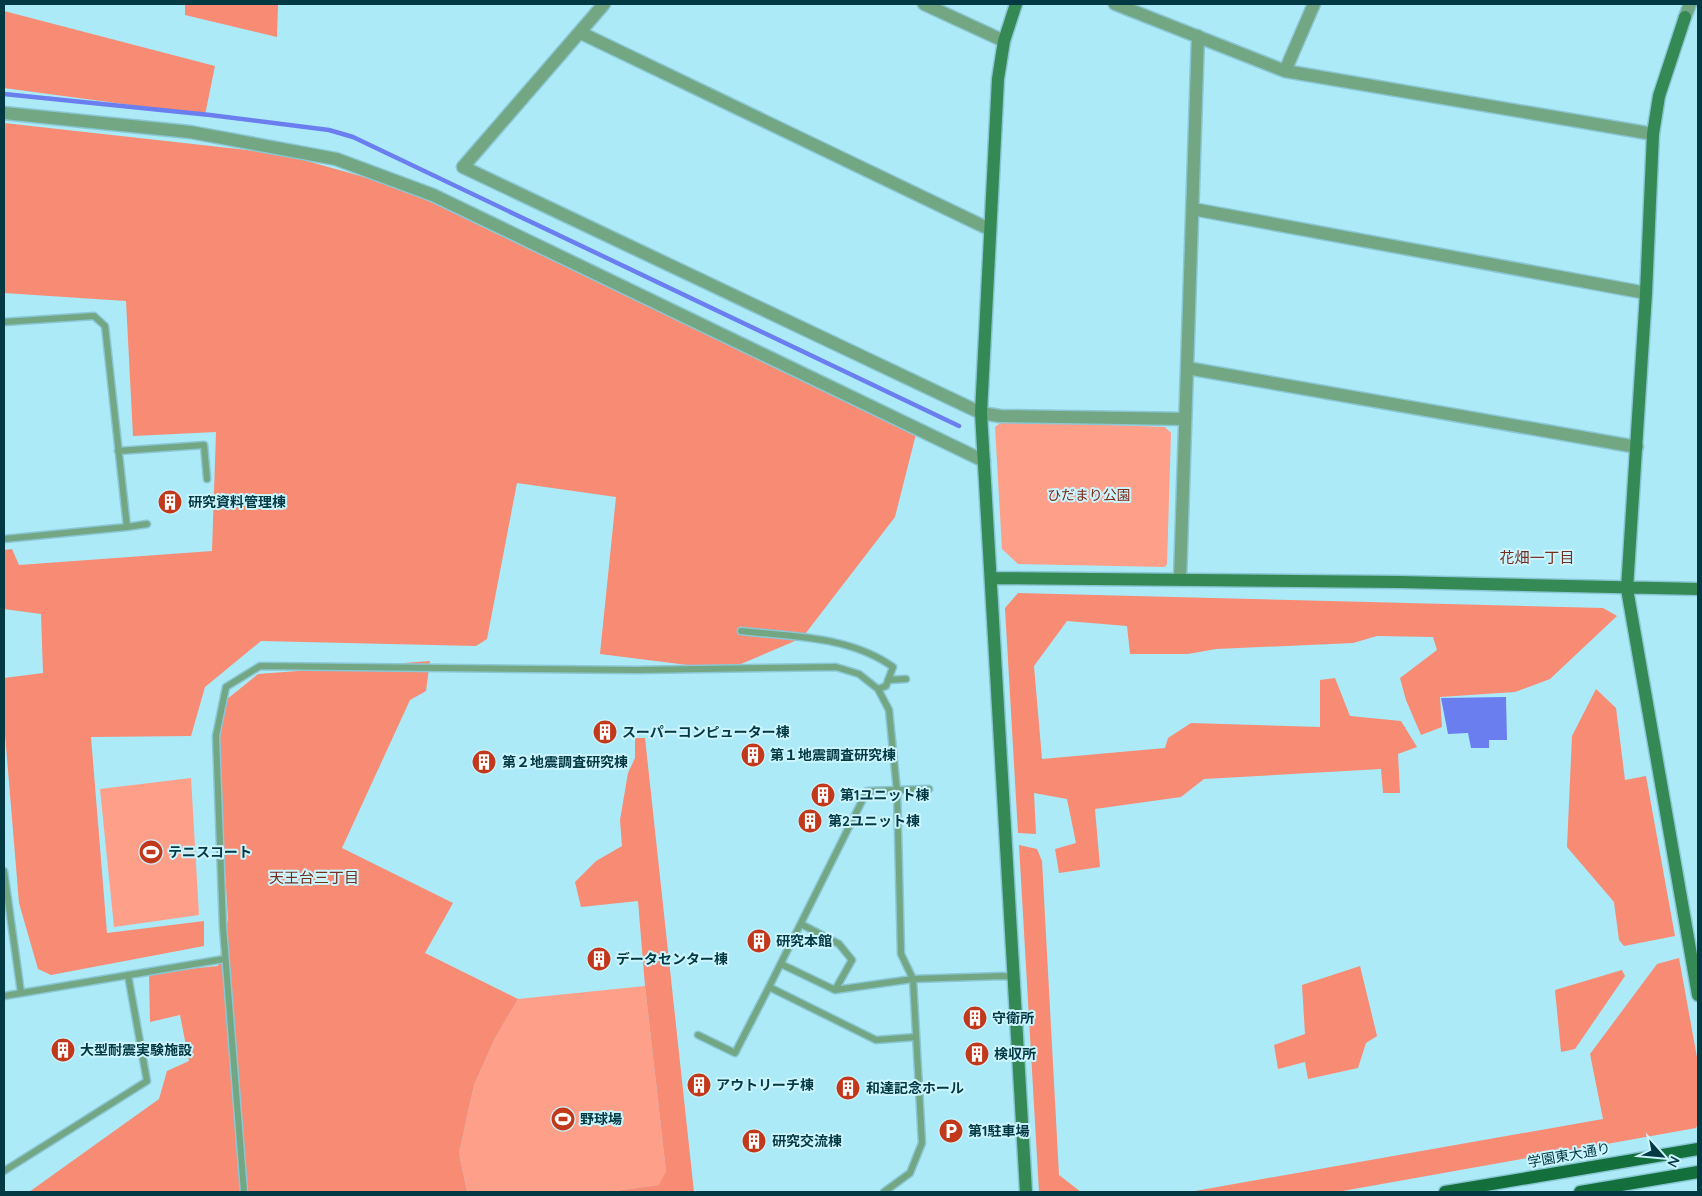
<svg xmlns="http://www.w3.org/2000/svg" width="1702" height="1196" viewBox="0 0 1702 1196" font-family="Quicksand,'Noto Sans JP',sans-serif">
<style>
.green{fill:#fe9f8a}
.forest{fill:#f78b74}
.water{fill:#6b7eef}
.lines{fill:none;stroke-linecap:round;stroke-linejoin:round}
.stream{stroke:#6b7eef;stroke-width:4.5}
.lane-casing{stroke:#8ac7d4;stroke-width:9}
.street-casing{stroke:#8ac7d4;stroke-width:15}
.secondary-casing{stroke:#8ac7d4;stroke-width:15}
.primary-casing{stroke:#8ac7d4;stroke-width:15}
.lane{stroke:#73a682;stroke-width:6}
.street{stroke:#73a682;stroke-width:12}
.secondary{stroke:#348955;stroke-width:12}
.primary{stroke:#13703d;stroke-width:12}
.labels{text-anchor:middle;stroke-width:4;stroke-linejoin:round;paint-order:stroke}
.park-label{font-size:14px;fill:#7e2a19;stroke:#cbf4fd}
.poi-label{font-size:14px;font-weight:bold;fill:#023943;stroke:#cbf4fd;text-anchor:start}
.street-label{font-size:14px;fill:#023943;stroke:#cbf4fd}
.neighbourhood-label{font-size:15px;fill:#732f20;stroke:#cbf4fd}
</style>
<rect width="100%" height="100%" fill="#aceaf8"/>
<!-- green -->
<path class="green" d="M1003,421L1165,427L1171,433L1167,564L1165,567L1018,564L1002,549L995,427Z
M191,778L199,915L114,927L100,789Z
M645,986L666,1171L660,1185L608,1192H467L459,1153L474,1085L495,1038L518,999Z"/>
<!-- forest -->
<path class="forest" d="M185,4H278L277,37L185,15Z
M4,11L215,66L205,115L4,88Z
M4,123L282,154L389,184L414,194L916,434L895,517L802,638L727,670L600,654L616,497L517,483L487,639L476,646L261,641L205,687L191,736L91,737L107,933L204,921V946L51,975L38,969L19,903L4,722V678L43,673L41,614L4,609V550L12,549L19,565L212,551L216,432L133,436L126,301L4,293Z
M1018,593L1603,608L1617,616L1550,679L1515,692L1440,697L1442,727L1421,735L1406,700L1400,678L1437,650L1433,637L1377,636L1353,643L1216,649L1188,654H1130L1127,626L1067,621L1034,666L1042,759L1165,748L1168,738L1191,723L1320,727V680L1335,678L1350,716L1401,721L1417,747L1398,754L1400,793H1383L1381,769L1204,779L1181,797L1095,809L1100,867L1059,873L1055,849L1076,843L1067,799L1034,793L1036,834L1018,833L1005,608Z
M430,661L426,691L410,700L342,848L453,903L425,953L518,999L495,1038L474,1085L459,1153L467,1192H29L159,1099L167,1071L189,1061L180,1015L150,1022L149,973L218,966L228,919L216,729L226,700L258,674Z
M1596,689L1616,708L1625,780L1646,776L1675,936L1624,946L1619,940L1614,902L1567,847L1572,736Z
M635,738H645L694,1192H608L659,1185L666,1171L645,986L638,901L581,907L575,882L596,861L622,846L620,820L628,773L635,758Z
M1019,845L1037,849L1042,861L1059,1175L1081,1192H1039Z
M1679,958L1698,1063V1123L1696,1128L1337,1192H1189L1603,1119L1590,1054L1657,964Z
M1360,966L1377,1036L1366,1043L1358,1068L1308,1079L1305,1062L1278,1069L1274,1045L1305,1034L1302,985Z
M1622,970L1625,976L1575,1049L1561,1052L1555,990Z"/>
<!-- water -->
<path class="water" d="M1506,697L1507,740H1489V748H1471L1468,733L1448,734L1441,698Z"/>
<g class="lines">
<!-- stream -->
<path class="stream" d="M4,94L210,115L329,130L353,137L959,426"/>
<defs>
<path id="lane" d="M4,322L94,316L105,326L127,527L4,539
M118,451L204,445L207,479
M127,527L147,524
M741,631C793,637 850,636 893,667L886,686L878,689
M888,680L906,679
M4,871L21,993
M801,924L839,944L852,960L835,990
M781,964L835,990L913,979L1002,976L1014,977
M4,996L224,959
M698,1035L735,1053L769,987
M916,1037L876,1040L769,987L867,791L929,789
M4,1171L147,1081L128,975
M244,1192L223,927L216,736L226,687L260,666L636,670L836,667L859,674L878,689L889,710L897,791L901,954L913,979L922,1143L910,1173L884,1192"/>
<path id="street" d="M604,4L463,167L981,413L1000,416L1185,419
M924,4L1004,41
M1115,4L1285,71L1653,134
M1685,17L1690,4
M581,33L989,229
M1285,71L1314,4
M4,113L190,132L336,159L433,195L984,461
M1193,209L1646,293
M1187,368L1637,447
M1180,579L1198,36"/>
<path id="secondary" d="M1016,4L1004,41L998,79L981,413L1026,1192
M1685,17L1659,96L1653,134L1646,293L1627,589L1698,995
M992,578L1400,582L1698,589"/>
<path id="primary" d="M1445,1192L1698,1149
M1580,1192L1698,1172"/>
</defs>
<!-- lane casing -->
<use href="#lane" class="lane-casing"/>
<!-- street casing -->
<use href="#street" class="street-casing"/>
<!-- secondary casing -->
<use href="#secondary" class="secondary-casing"/>
<!-- primary casing -->
<use href="#primary" class="primary-casing"/>
<!-- lane -->
<use href="#lane" class="lane"/>
<!-- street -->
<use href="#street" class="street"/>
<!-- secondary -->
<use href="#secondary" class="secondary"/>
<!-- primary -->
<use href="#primary" class="primary"/>
</g>
<!-- icons -->
<defs>
<symbol id="building-disc" viewBox="-11 -11 22 22"><circle r="9.5" fill="#c2381b" stroke="#cbf4fd"/><path d="M-4-6H4V6H1V3H-1V6H-4ZM-2.5-4.3h1.7v1.8h-1.7ZM.8-4.3h1.7v1.8H.8ZM-2.5-1h1.7V.8h-1.7ZM.8-1h1.7V.8H.8Z" fill="#fff"/></symbol>
<symbol id="stadium-disc" viewBox="-11 -11 22 22"><circle r="9.5" fill="#c2381b" stroke="#cbf4fd"/><path d="M0-5a6.5 5 0 1 0 0 10a6.5 5 0 1 0 0-10ZM-3.5-1.8h7v3.6h-7Z" fill="#fff"/></symbol>
<symbol id="parking-disc" viewBox="-11 -11 22 22"><circle r="9.5" fill="#c2381b" stroke="#cbf4fd"/><path d="M-3.5-5.5H1a3.5 3.5 0 0 1 0 7H-1V5.5H-3.5ZM-1-3.4V-.6H.8a1.4 1.4 0 0 0 0-2.8Z" fill="#fff"/></symbol>
</defs>
<g fill-rule="evenodd">
<use href="#building-disc" x="156" y="488" width="28" height="28"/>
<use href="#building-disc" x="591" y="718" width="28" height="28"/>
<use href="#building-disc" x="739" y="741" width="28" height="28"/>
<use href="#building-disc" x="470" y="748" width="28" height="28"/>
<use href="#building-disc" x="809" y="781" width="28" height="28"/>
<use href="#building-disc" x="796" y="807" width="28" height="28"/>
<use href="#stadium-disc" x="137" y="838" width="28" height="28"/>
<use href="#building-disc" x="745" y="927" width="28" height="28"/>
<use href="#building-disc" x="585" y="945" width="28" height="28"/>
<use href="#building-disc" x="961" y="1004" width="28" height="28"/>
<use href="#building-disc" x="49" y="1036" width="28" height="28"/>
<use href="#building-disc" x="963" y="1040" width="28" height="28"/>
<use href="#building-disc" x="685" y="1071" width="28" height="28"/>
<use href="#building-disc" x="834" y="1074" width="28" height="28"/>
<use href="#stadium-disc" x="549" y="1105" width="28" height="28"/>
<use href="#parking-disc" x="937" y="1117" width="28" height="28"/>
<use href="#building-disc" x="740" y="1127" width="28" height="28"/>
</g>
<g class="labels">
<!-- park labels -->
<g class="park-label">
<text x="1089" y="500">ひだまり公園</text>
</g>
<!-- poi labels -->
<g class="poi-label">
<text x="188" y="507">研究資料管理棟</text>
<text x="622" y="737">スーパーコンピューター棟</text>
<text x="770" y="760">第１地震調査研究棟</text>
<text x="502" y="767">第２地震調査研究棟</text>
<text x="840" y="800">第1ユニット棟</text>
<text x="828" y="826">第2ユニット棟</text>
<text x="168" y="857">テニスコート</text>
<text x="776" y="946">研究本館</text>
<text x="616" y="964">データセンター棟</text>
<text x="992" y="1023">守衛所</text>
<text x="80" y="1055">大型耐震実験施設</text>
<text x="994" y="1059">検収所</text>
<text x="716" y="1090">アウトリーチ棟</text>
<text x="866" y="1093">和達記念ホール</text>
<text x="580" y="1124">野球場</text>
<text x="968" y="1136">第1駐車場</text>
<text x="772" y="1146">研究交流棟</text>
</g>
<!-- street labels -->
<g class="street-label">
<text transform="translate(1569 1155) rotate(-10)" y="5">学園東大通り</text>
</g>
<!-- neighbourhood labels -->
<g class="neighbourhood-label">
<text x="1537" y="563">花畑一丁目</text>
<text x="314" y="883">天王台三丁目</text>
</g>
</g>
<!-- border -->
<rect width="1702" height="1196" fill="none" stroke="#023943" stroke-width="10"/>
<!-- north arrow -->
<g transform="translate(1662 1156) rotate(117)" stroke="#cbf4fd" stroke-width="4" paint-order="stroke">
<path d="M0-4L9 19L0 12L-9 19Z" fill="#023943"/>
<text y="-8" font-size="14" font-weight="bold" text-anchor="middle" fill="#023943">N</text>
</g>
</svg>
